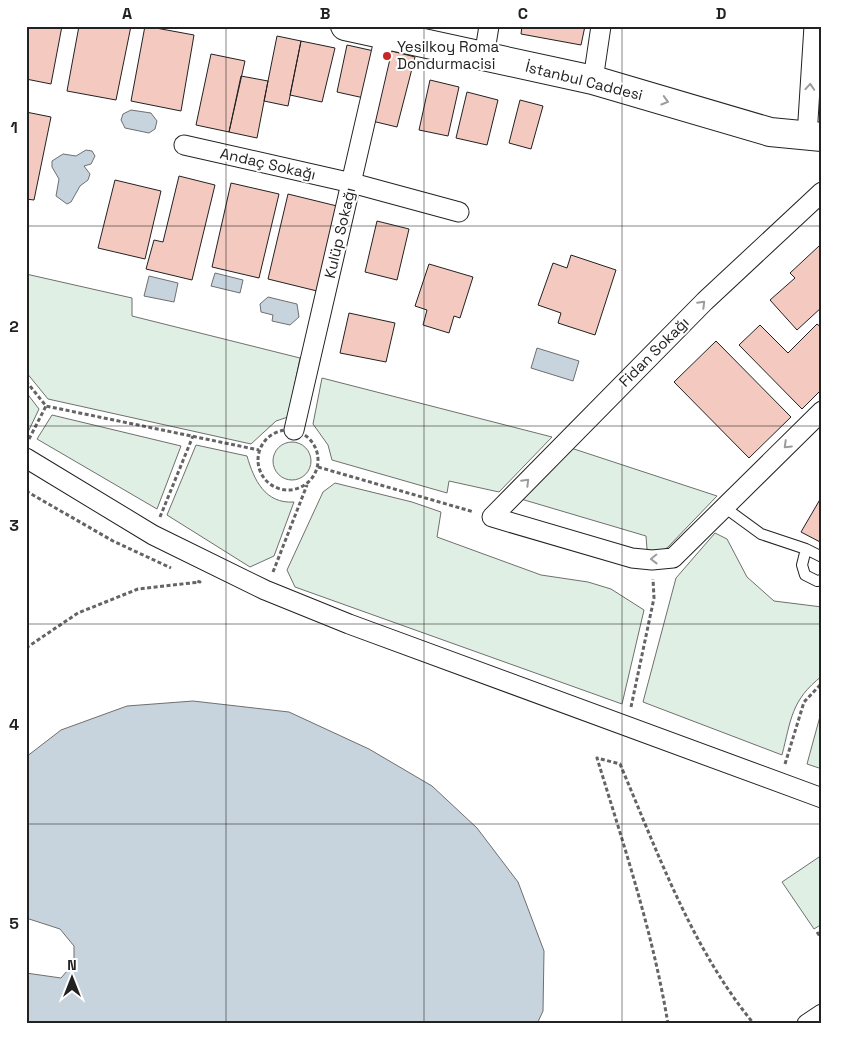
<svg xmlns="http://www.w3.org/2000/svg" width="848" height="1050" viewBox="0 0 848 1050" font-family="'Space Grotesk',sans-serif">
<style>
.green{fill:#e0efe3;stroke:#6f6f6f}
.water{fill:#c7d3dd;stroke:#6f6f6f}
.building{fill:#f3c9c0;stroke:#222}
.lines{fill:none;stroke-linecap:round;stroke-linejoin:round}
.lane-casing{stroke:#222;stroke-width:12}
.street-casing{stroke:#222;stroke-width:21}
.secondary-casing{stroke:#222;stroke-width:30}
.path{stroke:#646464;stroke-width:3;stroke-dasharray:4 2.5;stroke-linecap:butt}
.lane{stroke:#fff;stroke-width:10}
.street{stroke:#fff;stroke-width:19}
.secondary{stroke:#fff;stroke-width:28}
.oneway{stroke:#9c9c9c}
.grid{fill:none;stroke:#222;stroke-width:1;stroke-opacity:0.55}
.poi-dot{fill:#c62828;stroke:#fff;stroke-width:2}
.labels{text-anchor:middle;stroke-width:4;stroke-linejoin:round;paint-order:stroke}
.poi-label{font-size:15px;fill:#222;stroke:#fff;text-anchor:start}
.street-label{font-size:15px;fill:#222;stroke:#fff}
.neatline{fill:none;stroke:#222;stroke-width:2}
.grid-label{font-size:16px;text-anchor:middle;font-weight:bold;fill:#222}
</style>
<rect width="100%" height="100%" fill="#fff"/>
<!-- green -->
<path class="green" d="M26,274L132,298V316L300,358L288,417L276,421L251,444L48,399L26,372Z
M322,378L552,437L499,492L449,481L447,493L332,460L328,445L313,424Z
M26,392L39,409L28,432L26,430Z
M52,415L181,446L157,509L37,439Z
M273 461a19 19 0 1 1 38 0a19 19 0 1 1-38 0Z
M196,445L247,456C254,480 265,504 294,502L274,556L250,567L167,515Z
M571,448L717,496L668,547C661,552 655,555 647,549L646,536L521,499Z
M335,483L412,502L441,512L437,537L541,575L588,582L611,589L644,610L622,704L295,587L287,570L323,492Z
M715,533L727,539L747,577L774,601L822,607V676C791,700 791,720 782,755L643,702L676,578Z
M822,709V769L807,764Z
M822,855V924L814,929L782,882Z"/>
<!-- water -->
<path class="water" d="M131,110L151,113L157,121L155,129L149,133L125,128L121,120L123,114Z
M86,150L92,151L95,156L91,164L84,166L90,174L88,180L80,186L71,202L67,204L56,196L59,179L52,167V161L63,154L76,156Z
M215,273L243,280L240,293L211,286Z
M149,276L178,283L174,302L144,296Z
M268,297L297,304L299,317L290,325L272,321L273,315L261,312L260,304Z
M537,348L579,361L573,381L531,368Z
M193,701L289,712L369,749L432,786L477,828L518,882L544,951L543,1011L537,1024H26V973L61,978L74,963V946L60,929L26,918V757L61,730L127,706Z"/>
<!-- building -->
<path class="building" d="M26,26H62L51,84L26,79Z
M79,26H131L116,100L67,91Z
M145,26L194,35L181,111L131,101Z
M522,26H585L581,45L521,34Z
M277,36L301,41L288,106L264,101Z
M301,41L335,48L322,102L290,95Z
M347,45L374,51L364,98L337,92Z
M384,49L415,57L397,127L368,120Z
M211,54L245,61L229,132L196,125Z
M241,76L268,81L257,138L229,132Z
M430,80L459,87L448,136L419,130Z
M467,92L498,100L487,145L456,138Z
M520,100L543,106L531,149L509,143Z
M26,112L51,117L34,200L26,199Z
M179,176L215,185L192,280L146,269L154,240L163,242Z
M115,180L161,191L145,259L98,248Z
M231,183L279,194L259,278L212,267Z
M288,194L337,206L317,291L268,279Z
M377,221L409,229L397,280L365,272Z
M819,246L822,249V307L797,330L770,300L795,278L790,273Z
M571,255L616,270L595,335L558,323L561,313L538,305L553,263L567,268Z
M429,264L473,277L460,318L454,316L449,333L423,325L427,310L415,306Z
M349,313L395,323L386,362L340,353Z
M817,324L822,328V389L802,409L739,345L760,325L788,353Z
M716,341L791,417L749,458L674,382Z
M822,496V543L801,532Z"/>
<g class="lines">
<defs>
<path id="lane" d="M724,507L761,534L806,549L822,557
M806,549L802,565L805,575L817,581L822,580"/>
<path id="street" d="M484,57L489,26
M593,80L601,26
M807,136L814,26
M184,145L352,183L459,212
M822,192L705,301L492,517L632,558L652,560L673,558L822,411
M294,430L385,36
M26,458L153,535L265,590L349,624L822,798
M807,1024L822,1014"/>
<path id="secondary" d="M345,26L593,80L770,132L822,137"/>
</defs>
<!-- lane casing -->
<use href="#lane" class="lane-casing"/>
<!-- street casing -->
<use href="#street" class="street-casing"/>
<!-- secondary casing -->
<use href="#secondary" class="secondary-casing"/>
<!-- path -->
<path class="path" d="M26,381L46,406L259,450
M258 460a30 30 0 1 1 60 0a30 30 0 1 1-60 0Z
M29,439L46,406
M318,467L474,512
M26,491L113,541L171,568
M160,517L193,436
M273,572L307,485
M26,648L78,613L138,589L200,582L197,581
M631,707L654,598L653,579
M785,764L804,702L822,683
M817,932L822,939
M668,1024C653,933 624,846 597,758L620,764C658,853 692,949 754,1024"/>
<!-- lane -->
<use href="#lane" class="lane"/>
<!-- street -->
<use href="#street" class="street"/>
<!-- secondary -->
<use href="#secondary" class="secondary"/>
</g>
<!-- one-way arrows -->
<defs><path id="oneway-chevron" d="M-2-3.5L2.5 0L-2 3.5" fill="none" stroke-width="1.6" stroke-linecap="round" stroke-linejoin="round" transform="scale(1.25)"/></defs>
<g class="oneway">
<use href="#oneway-chevron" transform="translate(810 87) rotate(-86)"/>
<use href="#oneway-chevron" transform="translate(665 101) rotate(16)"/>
<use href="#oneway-chevron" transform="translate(702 304) rotate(-45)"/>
<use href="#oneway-chevron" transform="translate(787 445) rotate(136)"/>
<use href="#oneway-chevron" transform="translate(526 482) rotate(-45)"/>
<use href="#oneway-chevron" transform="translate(654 559) rotate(179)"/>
</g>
<!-- grid -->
<path class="grid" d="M226,26V1024M424,26V1024M622,26V1024M26,226H822M26,426H822M26,624H822M26,824H822"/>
<!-- markers -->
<circle class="poi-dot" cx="387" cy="56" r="5"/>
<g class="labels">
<!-- poi labels -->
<g class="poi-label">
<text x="397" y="52">Yesilkoy Roma<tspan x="397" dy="17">Dondurmacisi</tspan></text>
</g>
<!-- street labels -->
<g class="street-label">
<text transform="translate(584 81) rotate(14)" y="5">İstanbul Caddesi</text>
<text transform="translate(268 164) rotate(13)" y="5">Andaç Sokağı</text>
<text transform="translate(340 233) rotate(-77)" y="5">Kulüp Sokağı</text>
<text transform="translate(654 352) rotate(-45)" y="5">Fidan Sokağı</text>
</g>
</g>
<!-- border -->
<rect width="848" height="1050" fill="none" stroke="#ffffff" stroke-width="55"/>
<!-- north arrow -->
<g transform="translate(72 978)" stroke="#ffffff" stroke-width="4" paint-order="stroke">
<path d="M0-4L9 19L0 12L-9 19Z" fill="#222222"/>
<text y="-8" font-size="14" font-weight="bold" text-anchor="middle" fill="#222222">N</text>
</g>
<rect x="28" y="28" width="792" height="994" class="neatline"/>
<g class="grid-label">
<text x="127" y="19">A</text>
<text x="325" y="19">B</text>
<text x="523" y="19">C</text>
<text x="721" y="19">D</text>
<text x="14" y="133">1</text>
<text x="14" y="332">2</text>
<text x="14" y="531">3</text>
<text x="14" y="730">4</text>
<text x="14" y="929">5</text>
</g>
</svg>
